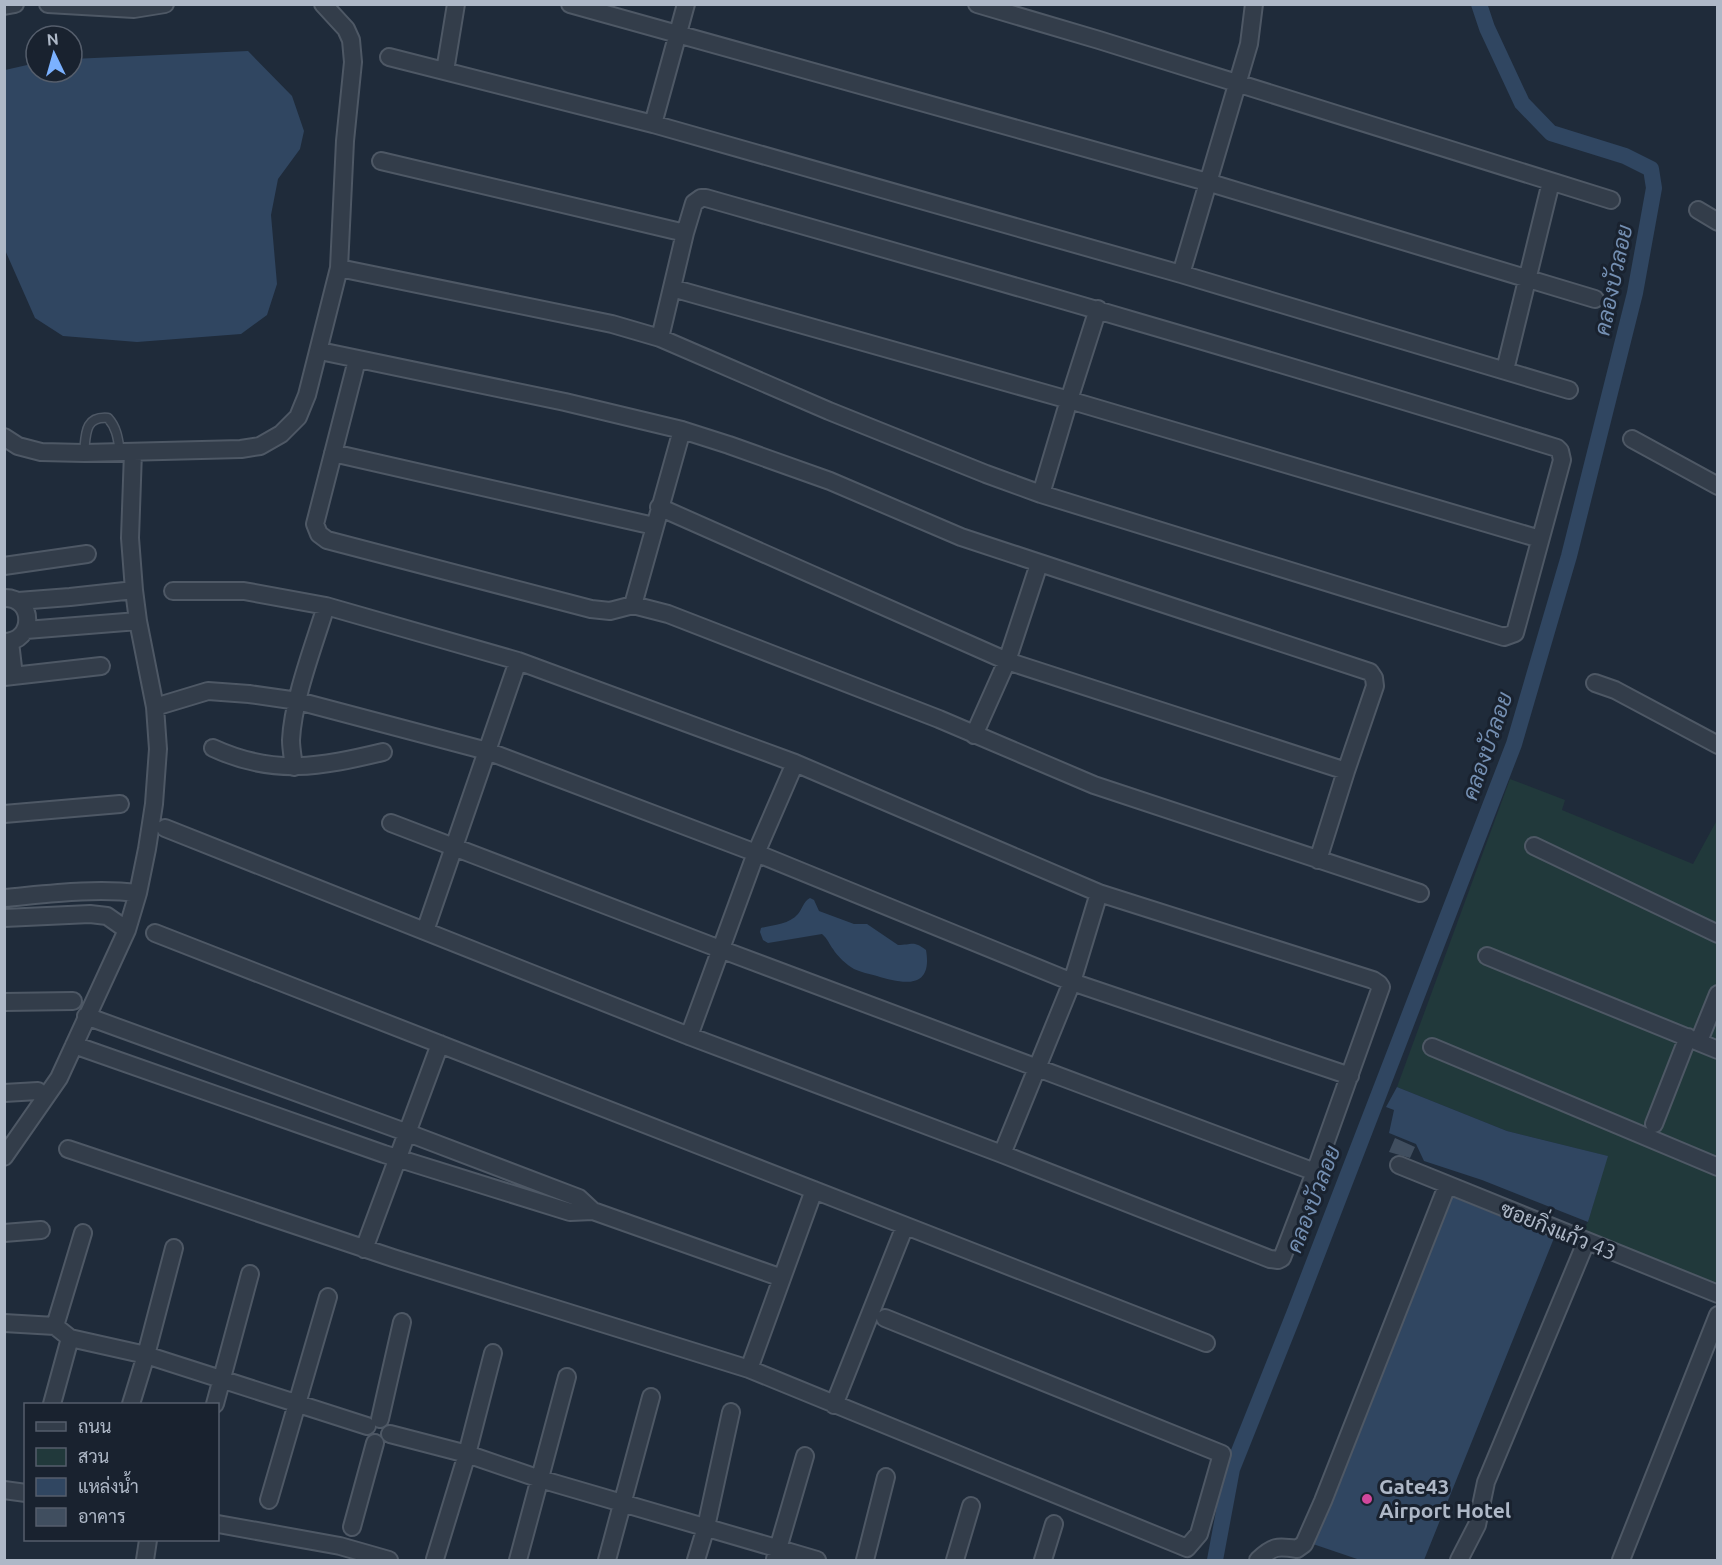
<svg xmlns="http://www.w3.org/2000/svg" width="1722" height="1565" viewBox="0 0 1722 1565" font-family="Ubuntu,Sarabun,sans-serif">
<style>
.green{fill:#21393b}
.water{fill:#304661}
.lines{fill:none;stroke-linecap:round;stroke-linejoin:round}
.canal{stroke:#304661;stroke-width:16}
.building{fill:#404e5f}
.lane-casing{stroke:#4e5865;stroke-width:11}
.street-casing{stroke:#4e5865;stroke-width:20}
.lane{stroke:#333d4a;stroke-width:8}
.street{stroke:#333d4a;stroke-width:16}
.hotel-dot{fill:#d1479c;stroke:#19222f;stroke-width:2}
.labels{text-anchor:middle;stroke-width:6;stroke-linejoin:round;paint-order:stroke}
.street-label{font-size:21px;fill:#aeb8c7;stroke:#19222f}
.poi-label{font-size:21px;font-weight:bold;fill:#aeb8c7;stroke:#19222f;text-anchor:start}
.water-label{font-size:22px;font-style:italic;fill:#748fb2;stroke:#19222f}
</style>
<rect width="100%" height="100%" fill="#1f2b3a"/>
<!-- green -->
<path class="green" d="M1510,779L1565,800L1562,810L1693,864L1717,820V1284L1583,1230L1588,1222L1607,1156L1507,1131L1397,1087Z"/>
<!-- water -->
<path class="water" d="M248,51L292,96L304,131L300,149L278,179L271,215L277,284L267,315L241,334L137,342L63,336L35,318L5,250V70L36,63V72H72V59Z
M810,898L814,900L819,911L854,924H867L898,945C912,945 913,940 926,950C933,990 903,984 877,976C870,974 860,972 854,969C847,965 837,956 833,949C829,944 828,939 822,934L768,943L763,940L760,932L761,928C773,925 790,924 798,914C803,908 803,902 810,898Z
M1397,1087L1507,1131L1608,1156L1588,1222L1482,1180L1424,1161L1416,1144L1389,1133L1394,1110L1386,1107Z
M1448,1195L1554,1238L1424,1560H1360L1310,1543Z"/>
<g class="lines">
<!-- canal -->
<path class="canal" d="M1215,1560L1232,1469L1294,1314L1514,744L1569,556L1635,293L1654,188L1651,169L1625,156L1551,133L1522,103L1487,28L1479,4"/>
</g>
<!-- building -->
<path class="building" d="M1395,1138L1415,1147L1410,1158L1389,1152Z"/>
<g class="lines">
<defs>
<path id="lane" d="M84,453C86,435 84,416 108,418C117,428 118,439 120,452"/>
<path id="street" d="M48,4L134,9L165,4
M570,4L1207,182L1595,299
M977,4L1099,40L1611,200
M4,6L15,4
M389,57L653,124L1181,274L1569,390
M445,71L456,4
M653,124L686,4
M381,161L685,233
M1698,210L1718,222
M339,268L612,324L660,338L829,411L986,474L1041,494L1504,637L1515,633L1562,460L1560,451L1557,448C1274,360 991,279 706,198H701L694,203L685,233L660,338
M1181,274L1249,44L1254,4
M672,288L1069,400L1540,539
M320,351L565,402L682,430L729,445L830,481L961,537L1370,672L1374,678L1375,686L1346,771L1318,860
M357,360L315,524L319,534L327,540L591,609L610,611L633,605L668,614L939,719L1094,785L1420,893
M1505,370L1551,182
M4,437L18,446L41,452L84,453L241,449L260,446L281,434L298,417L307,395L339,268L345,141L353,62L351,40L346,29L323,4
M1632,439L1718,486
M333,453L654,526
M1041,494L1069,400L1098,309
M659,507L1007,661L1346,771
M4,566L87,554
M4,598C35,597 35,642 4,642
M18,601L70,597L134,590
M633,605L682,430
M26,630L138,621
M10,642L14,676
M4,677L101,666
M1595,683L1615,690L1718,745
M155,707L208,691L249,694L298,701L487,751L756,853L1072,982L1350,1076
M974,735L1007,661L1039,564
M213,748C274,776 320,767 383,752
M294,767C293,758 291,749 291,740C293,699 314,645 326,606
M4,814L120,804
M391,823L720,949L1315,1172
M165,828L689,1036L1002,1154L1270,1259L1278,1260L1282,1258L1315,1172L1381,987L1379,984L1373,980L1099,893L795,763L518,661L326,606L244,591H173
M1534,846L1718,934
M4,898C49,894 93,888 138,893
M4,918L90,914L107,916L127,930
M425,931L518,661
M155,933L1206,1343
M1487,956L1718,1050
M4,1002L73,1001
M689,1036L756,853L795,763
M1699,1041L1718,994
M74,1045L384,1154L570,1212L593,1211L579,1198L408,1133L86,1016
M1432,1047L1718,1167
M4,1093L38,1091
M1654,1124L1688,1037
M68,1149L393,1258L749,1369L1187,1548L1199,1534L1222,1454L885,1318
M1002,1154L1072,982L1099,893
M4,1157L59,1078L127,930L138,893L147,849L154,804L158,749L155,707L138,621L134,590L130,538L133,452
M1399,1165L1718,1294
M593,1211L782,1278
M4,1233L41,1230
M364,1249L440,1044
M4,1323L55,1326L83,1233
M55,1326L70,1338L146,1355L367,1426
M749,1369L814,1190
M52,1404L70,1338
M131,1404L146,1355L174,1248
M215,1404L250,1274
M834,1405L905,1226
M380,1419L402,1322
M390,1434L467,1454L540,1479L817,1560
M4,1490L26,1493
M269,1500L328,1297
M218,1524L340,1546L389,1560
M352,1527L375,1443
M435,1559L467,1454L493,1353
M775,1559L805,1456
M145,1560L148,1540
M518,1560L567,1377
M607,1560L651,1397
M696,1560L706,1527L731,1412
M865,1560L886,1477
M955,1560L971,1506
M1043,1560L1054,1524
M1258,1560C1273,1546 1277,1546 1297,1549L1304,1544L1323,1501L1447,1186
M1459,1560L1477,1525L1486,1482L1586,1242
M1621,1560L1718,1315"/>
</defs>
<!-- lane casing -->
<use href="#lane" class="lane-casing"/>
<!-- street casing -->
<use href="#street" class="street-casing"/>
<!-- lane -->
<use href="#lane" class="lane"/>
<!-- street -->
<use href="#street" class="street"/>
</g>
<!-- markers -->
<circle class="hotel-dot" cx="1367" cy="1499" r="6"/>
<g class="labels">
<!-- street labels -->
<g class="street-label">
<text transform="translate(1558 1231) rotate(22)" y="7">ซอยกิ่งแก้ว 43</text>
</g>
<!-- poi labels -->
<g class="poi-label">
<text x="1379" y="1494">Gate43<tspan x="1379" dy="24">Airport Hotel</tspan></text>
</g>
<!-- water labels -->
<g class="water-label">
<text transform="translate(1613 280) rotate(-78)" y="8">คลองบัวลอย</text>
<text transform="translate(1487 746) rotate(-71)" y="8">คลองบัวลอย</text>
<text transform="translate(1313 1199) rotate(-69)" y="8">คลองบัวลอย</text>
</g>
</g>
<!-- border -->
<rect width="1722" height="1565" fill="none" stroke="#aeb8c7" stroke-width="12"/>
<!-- legend -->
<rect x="24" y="1403" width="195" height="138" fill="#19222f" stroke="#555e6c" stroke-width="1.5"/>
<rect x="36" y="1422" width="30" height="9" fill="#333d4a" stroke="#555e6c" stroke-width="1.5"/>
<text x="78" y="1433" font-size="18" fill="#aeb8c7">ถนน</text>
<rect x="36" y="1448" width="30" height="18" fill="#21393b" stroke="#555e6c" stroke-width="1.5"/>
<text x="78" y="1463" font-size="18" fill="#aeb8c7">สวน</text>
<rect x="36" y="1478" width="30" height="18" fill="#304661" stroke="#555e6c" stroke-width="1.5"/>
<text x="78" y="1493" font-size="18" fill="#aeb8c7">แหล่งน้ำ</text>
<rect x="36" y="1508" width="30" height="18" fill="#404e5f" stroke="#555e6c" stroke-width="1.5"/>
<text x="78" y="1523" font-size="18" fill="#aeb8c7">อาคาร</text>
<!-- north arrow -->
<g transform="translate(54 54) rotate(355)"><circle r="28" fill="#19222f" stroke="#555e6c" stroke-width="1.5"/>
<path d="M0-4.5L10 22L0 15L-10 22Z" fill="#7bb1ff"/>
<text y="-9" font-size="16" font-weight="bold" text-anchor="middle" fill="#aeb8c7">N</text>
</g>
</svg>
